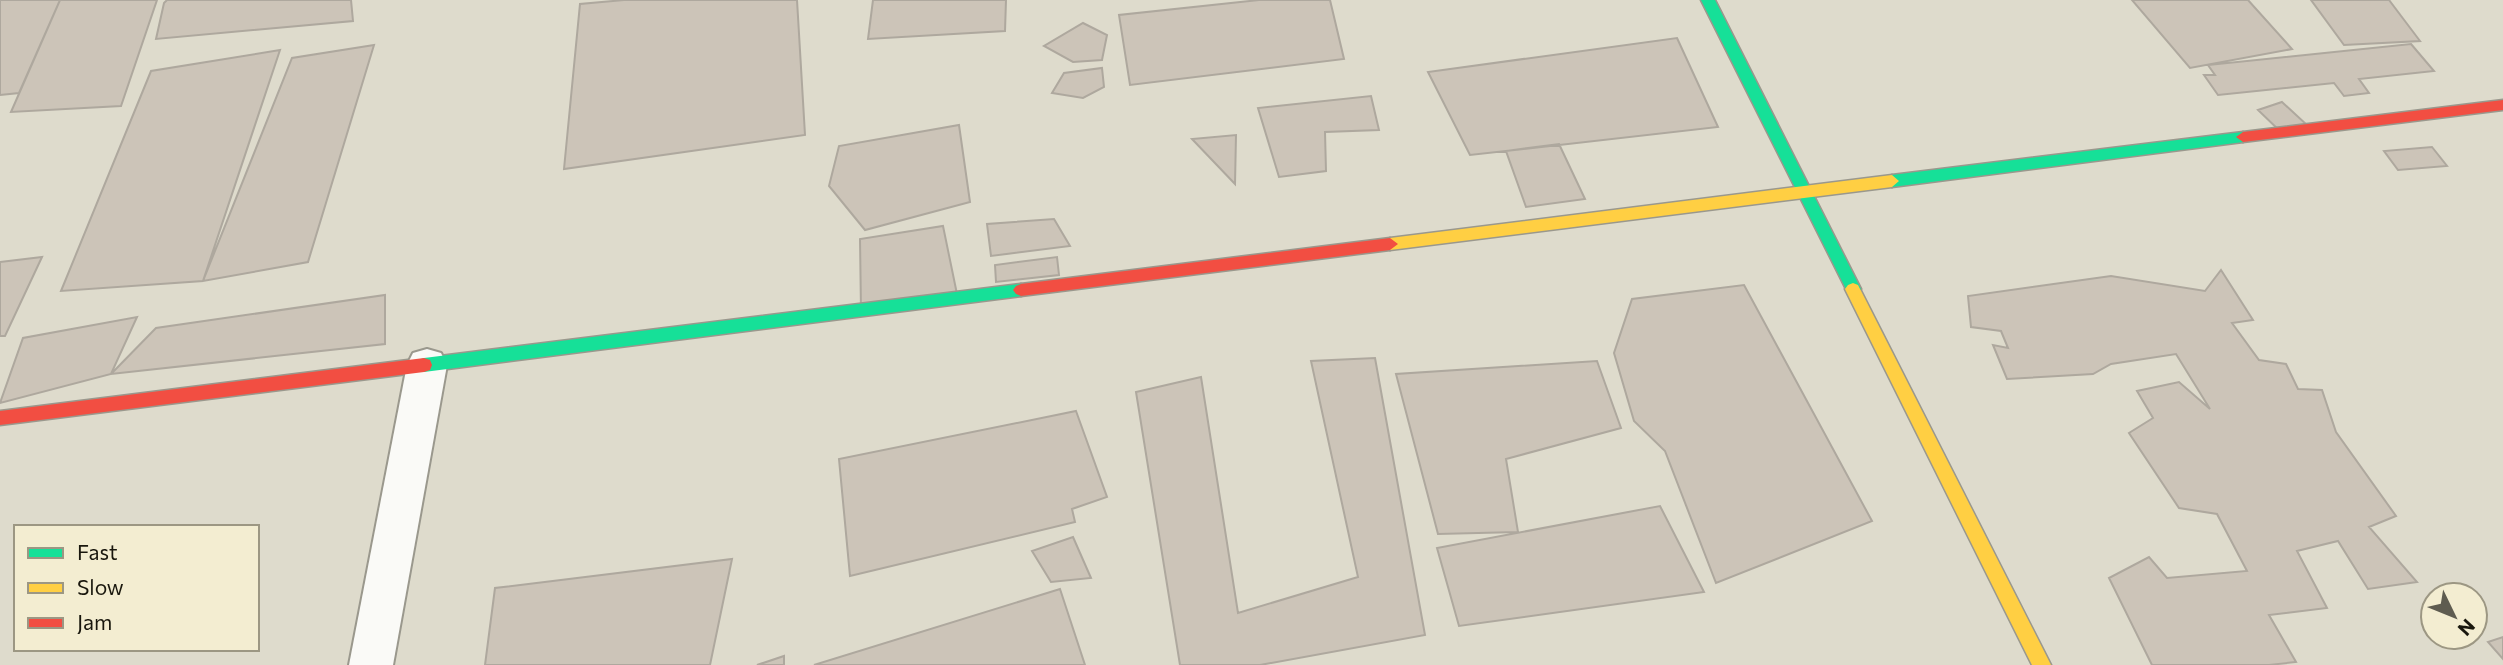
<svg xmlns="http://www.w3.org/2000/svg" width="2503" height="665" viewBox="0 0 2503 665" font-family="Commissioner,sans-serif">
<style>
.building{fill:#ccc4b8;stroke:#aea89e;stroke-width:2}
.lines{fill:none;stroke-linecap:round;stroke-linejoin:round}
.street-casing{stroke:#9a988d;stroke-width:4}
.fast-casing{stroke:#9a988d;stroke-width:3}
.slow-casing{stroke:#9a988d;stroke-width:3}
.jam-casing{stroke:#9a988d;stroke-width:3}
.street{fill:#fafaf7;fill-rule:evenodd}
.fast{fill:#16e098;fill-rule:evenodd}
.slow{fill:#ffcf43;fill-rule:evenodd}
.jam{fill:#f24e42;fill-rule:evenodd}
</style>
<rect width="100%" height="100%" fill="#dedbcc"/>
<!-- building -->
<path class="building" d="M0,0H60L19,93L0,95Z
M60,0H157L121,106L11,112Z
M167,0H351L353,21L156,39L164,3Z
M624,0H797L805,135L564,169L580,4Z
M873,0H1006L1005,31L868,39Z
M1259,0H1330L1344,59L1130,85L1119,15Z
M2132,0H2248L2292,49L2190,68Z
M2311,0H2389L2420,41L2344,45Z
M1083,23L1107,35L1102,60L1073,62L1044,46Z
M1677,38L1718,127L1470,155L1428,72Z
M2411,44L2434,71L2359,79L2369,93L2344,96L2334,83L2218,95L2204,75H2215L2208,65Z
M374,45L308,262L203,281L292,58Z
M280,50L203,281L61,291L151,71Z
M1102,68L1104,87L1083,98L1052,93L1064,73Z
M1371,96L1379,130L1325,132L1326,171L1279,177L1258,108Z
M2282,102L2307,125L2282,133L2258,110Z
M959,125L970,202L865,230L829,186L839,146Z
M1236,135L1235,184L1192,139Z
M1559,144L1585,199L1526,207L1506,151Z
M2432,147L2447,166L2398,170L2384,151Z
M1054,219L1070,246L991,256L987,224Z
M943,226L958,299L861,311L860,239Z
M42,257L5,336H0V262Z
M1057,257L1059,275L996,282L995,265Z
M2221,270L2253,320L2232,323L2259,360L2286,364L2298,389L2322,390L2336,432L2396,516L2369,527L2417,582L2368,589L2338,541L2297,551L2327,608L2269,615L2296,662L2269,665H2152L2109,578L2149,557L2167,578L2247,571L2217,514L2179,508L2129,433L2153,418L2137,391L2179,382L2210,409L2176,354L2111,364L2093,374L2007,379L1993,345L2008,348L2001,331L1971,327L1968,296L2111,276L2205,291Z
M1744,285L1872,521L1716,583L1665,451L1634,421L1614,353L1632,299Z
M385,295V344L111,374L156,328Z
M137,317L111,374L0,403L23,338Z
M1375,358L1425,635L1260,665H1180L1136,392L1201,377L1238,613L1358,577L1311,361Z
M1597,361L1621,428L1506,459L1518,532L1438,534L1396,374Z
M1076,411L1107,497L1072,509L1075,522L850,576L839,459Z
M1660,506L1704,592L1459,626L1437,548Z
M1073,537L1091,578L1051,582L1032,551Z
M732,559L710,665H485L495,588Z
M1060,589L1085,665H814Z
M2503,637V659L2488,642Z
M784,656V665H757Z"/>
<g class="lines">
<defs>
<path id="street" d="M427,349L441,353L447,365L393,665H349L407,365L413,353Z"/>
<path id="fast" d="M1701,0H1715L1861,289L1858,293H1848Z
M2243,132L2250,137L2243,142L1892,187L1885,181L1892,175Z
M1021,284L1026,286L1029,290L1026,294L1021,296L424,372L418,370L416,365L418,360L424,358Z"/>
<path id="slow" d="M1892,175L1899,181L1892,187L1390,250L1382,244L1390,238Z
M1853,283L1858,285L2051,665H2032L1845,289L1848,285Z"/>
<path id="jam" d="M2503,100V110L2243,142L2236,137L2243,132Z
M1390,238L1398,244L1390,250L1021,296L1016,294L1013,290L1016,286L1021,284Z
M424,358L430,360L432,365L430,370L424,372L0,425V411Z"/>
</defs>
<!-- street casing -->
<use href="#street" class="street-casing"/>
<!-- fast casing -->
<use href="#fast" class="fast-casing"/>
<!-- slow casing -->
<use href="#slow" class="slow-casing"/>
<!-- jam casing -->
<use href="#jam" class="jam-casing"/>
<!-- street -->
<use href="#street" class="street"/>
<!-- fast -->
<use href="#fast" class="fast"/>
<!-- slow -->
<use href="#slow" class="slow"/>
<!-- jam -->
<use href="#jam" class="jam"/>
</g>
<!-- legend -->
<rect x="14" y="525" width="245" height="126" fill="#f3edd1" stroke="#9c9783" stroke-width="2"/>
<rect x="28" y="548" width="35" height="10" fill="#16e098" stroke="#9c9783" stroke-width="2"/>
<text x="77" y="560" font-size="21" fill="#19170d">Fast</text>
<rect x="28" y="583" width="35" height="10" fill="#ffcf43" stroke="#9c9783" stroke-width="2"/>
<text x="77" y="595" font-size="21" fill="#19170d">Slow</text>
<rect x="28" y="618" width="35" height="10" fill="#f24e42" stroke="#9c9783" stroke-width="2"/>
<text x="77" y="630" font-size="21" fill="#19170d">Jam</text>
<!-- north arrow -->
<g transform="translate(2454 616) rotate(133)"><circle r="33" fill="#f3edd1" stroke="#9c9783" stroke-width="2"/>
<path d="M0-5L12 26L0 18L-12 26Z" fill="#5e5c50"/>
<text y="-10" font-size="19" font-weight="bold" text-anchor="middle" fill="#19170d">N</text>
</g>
</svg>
